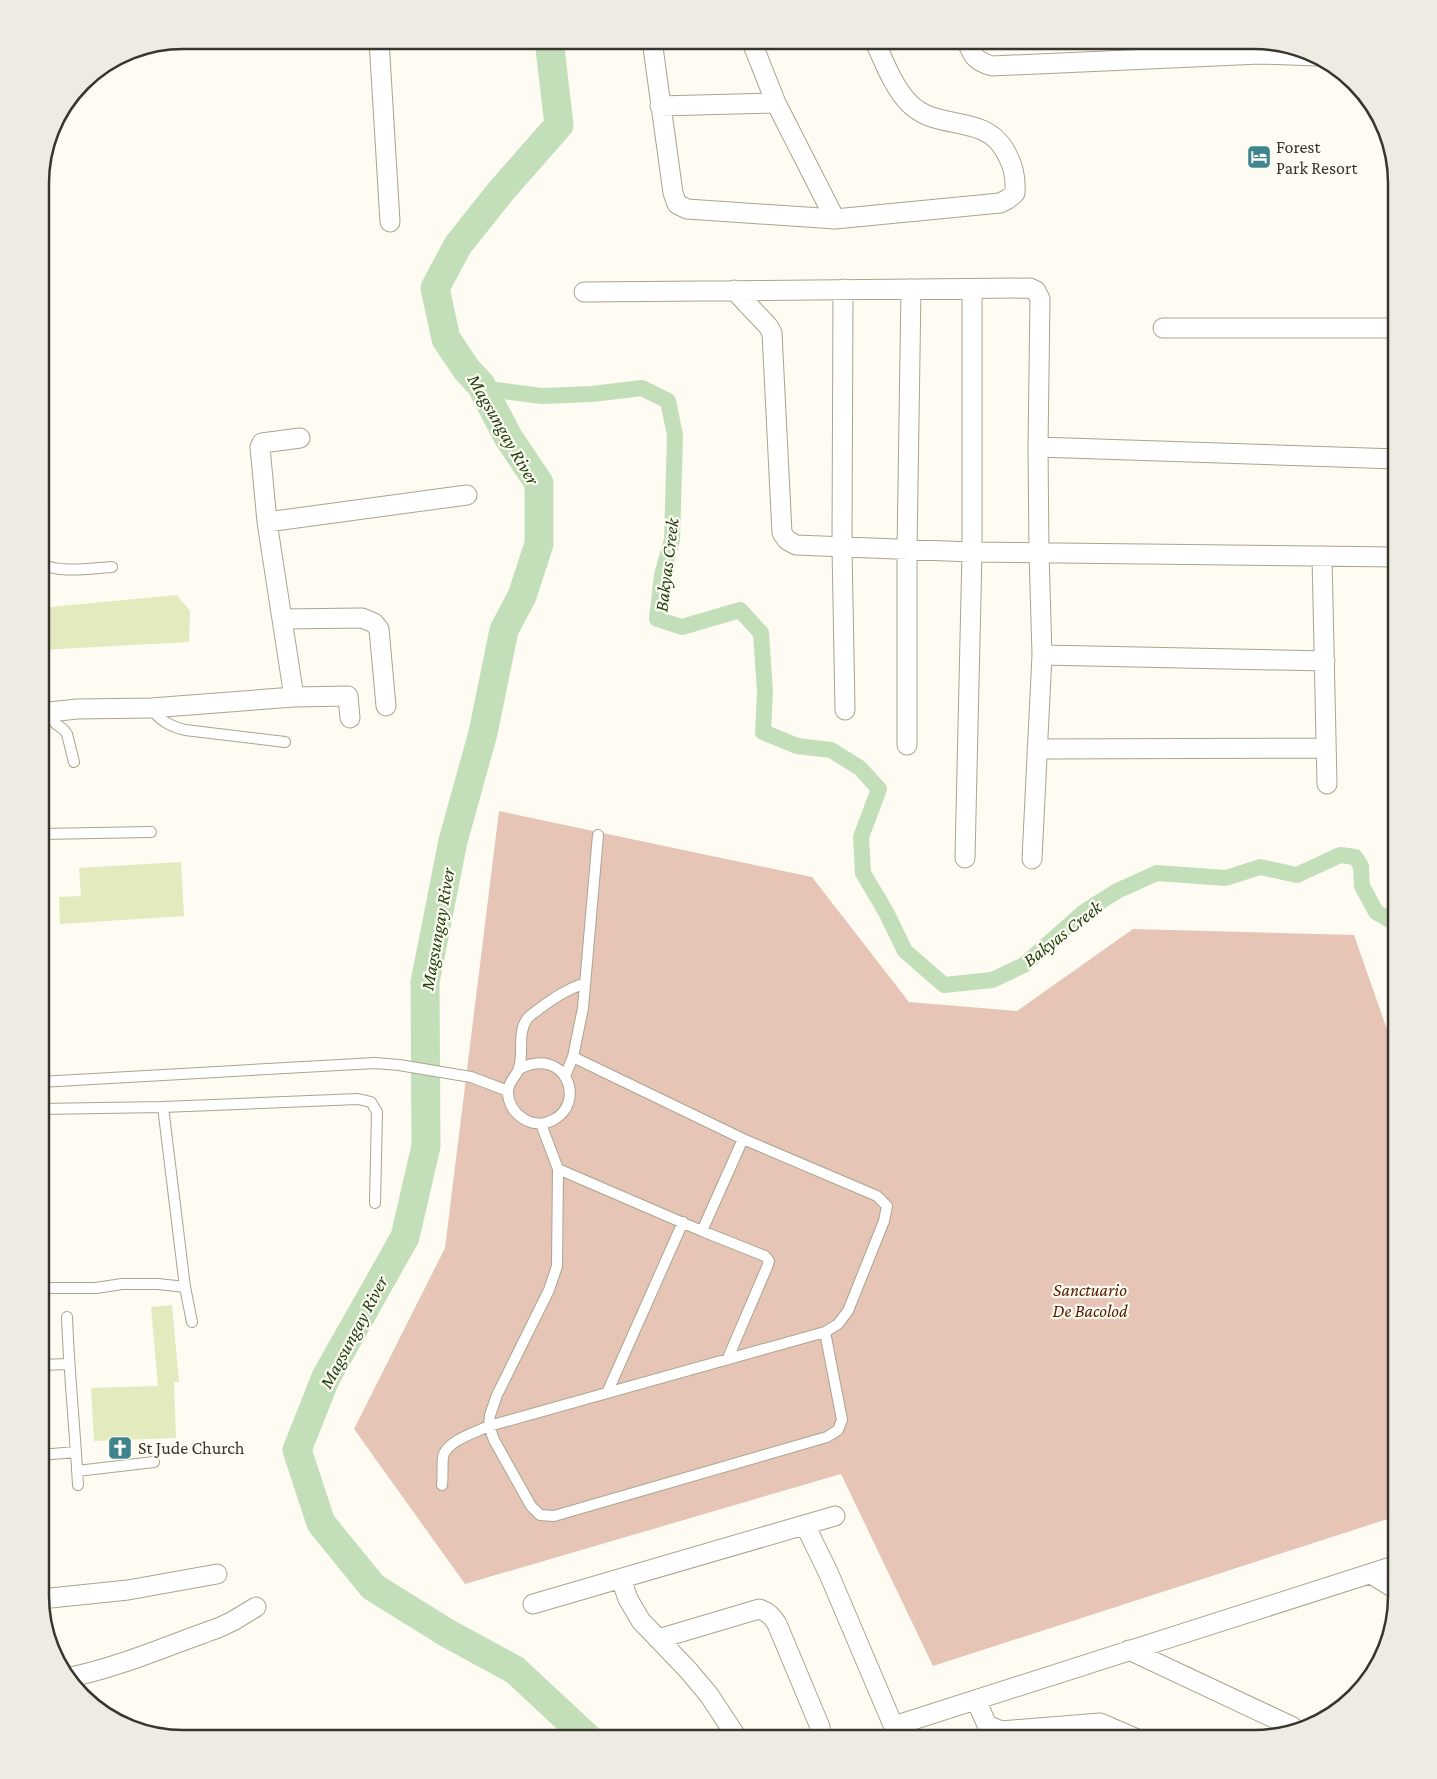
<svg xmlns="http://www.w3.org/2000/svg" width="1437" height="1779" viewBox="0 0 1437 1779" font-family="'Crimson Pro',serif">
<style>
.green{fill:#e6c5b6}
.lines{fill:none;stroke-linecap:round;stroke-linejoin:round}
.canal{stroke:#c3dfba;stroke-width:16}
.river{stroke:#c3dfba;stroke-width:29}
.building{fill:#e3eabe}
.lane-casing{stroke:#aba48e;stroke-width:12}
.street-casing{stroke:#aba48e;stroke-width:21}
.lane{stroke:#fff;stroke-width:10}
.street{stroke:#fff;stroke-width:19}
.labels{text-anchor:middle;stroke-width:4.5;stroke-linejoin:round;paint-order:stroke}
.poi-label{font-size:18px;fill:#38362d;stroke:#fefbf2;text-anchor:start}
.park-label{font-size:18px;font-style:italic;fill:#562102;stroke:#fefbf2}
.water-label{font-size:19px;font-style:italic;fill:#1b3e0b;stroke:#fefbf2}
.rim{fill:none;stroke:#38362d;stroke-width:2.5}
</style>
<rect width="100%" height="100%" fill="#fefbf2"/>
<!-- green -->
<path class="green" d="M499,811L812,877L909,1002L1017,1011L1133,929L1354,935L1397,1058V1516L933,1666L841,1474L465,1584L354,1429L445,1248Z"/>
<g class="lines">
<!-- canal -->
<path class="canal" d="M481,385L488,389L542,396L592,394L642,388L668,401L675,435L672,540L662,575L657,619L682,627L740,610L761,633L765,692L763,732L797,746L831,750L860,768L879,789L861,837L863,873L886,912L905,951L944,985L992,980L1024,965L1084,912L1117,891L1157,873L1226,878L1260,867L1297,875L1340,855L1355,857L1361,866L1362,886L1376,912L1397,924"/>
<!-- river -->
<path class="river" d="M549,40L559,125L501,191L458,245L435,288L446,339L467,370L481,385L508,437L539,483V544L522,596L504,630L483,733L453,841L425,982L426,1146L405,1237L326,1377L297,1450L321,1523L373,1587L447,1633L515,1670L589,1739"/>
</g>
<!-- building -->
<path class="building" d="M177,595L190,611L189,642L40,650V608Z
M181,862L184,916L60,924L59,897L81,896L79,868Z
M172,1305L179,1382H174L176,1438L94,1441L91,1388L158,1386L151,1307Z"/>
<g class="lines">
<defs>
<path id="lane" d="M40,563C57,574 92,568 112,567
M151,708C160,721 170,726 185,730L285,742
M51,711L55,723L64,730L67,734L74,762
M40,834L151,832
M519,1069C566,1045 587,1103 553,1120C533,1131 507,1114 508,1091C509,1080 517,1076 519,1068C524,1052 517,1033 527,1019C530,1015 535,1012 539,1009C555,997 566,990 585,983
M565,1076L573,1057L583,1008L598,835
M40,1082L375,1063L399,1065L471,1077L508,1091
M163,1107L358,1099L371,1102L377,1112L375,1203
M40,1109L163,1107L185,1287L192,1322
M541,1124L558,1169L557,1266L549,1290L497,1395L490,1415L489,1426L494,1440L531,1506L540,1515L554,1516L827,1437L838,1430L842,1420L825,1332
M558,1169L702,1231L765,1256L769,1261L767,1267L728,1358
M702,1231L743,1139
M40,1288H96L122,1284H158L185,1287
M67,1317C69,1373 75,1429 78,1485
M40,1365L69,1364
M607,1393L683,1222
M40,1455L76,1452
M77,1471L154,1462
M442,1485C443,1476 442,1465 443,1457C446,1441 476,1432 489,1426L825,1332L838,1324L848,1311L884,1221L887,1206L877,1196L743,1139L573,1057"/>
<path id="street" d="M379,40L390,222
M652,40L673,193L677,204L687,209L835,219L1000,203L1008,199L1015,193C1016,176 1013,164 1004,149C983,114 937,131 910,104C893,87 884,61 874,40
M751,40L776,103L835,219
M966,40C973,56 975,61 992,66L1260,54L1316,56
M660,106L776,103
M843,289L842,547L845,710
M734,290L768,326L772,333L782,533L787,540L796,545L972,552L1397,557
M584,292L1030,288L1036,291L1040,299L1038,447L1039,552L1042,655L1032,859
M1163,328H1397
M1038,447L1397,459
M267,522L467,495
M1322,556L1327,784
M283,619L362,618L374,623L379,629L386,706
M1042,655L1325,661
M294,697L348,696L350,718
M40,713L77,709L151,708L294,697L267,522L260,447L262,443L300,438
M907,745V551L911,289
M1037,749L1325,748
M965,858L972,552V289
M805,1525L828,1572L899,1739
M1371,1574L1397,1590
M621,1579L628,1599L641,1621L688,1670L709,1695L738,1739
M41,1599L128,1590L217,1574
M533,1604L835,1516
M658,1639L759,1609C768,1612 772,1616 777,1624L820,1727L821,1739
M1129,1650L1293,1727
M66,1678C118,1668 169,1645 218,1628L233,1621L256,1607
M976,1700L987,1725L1001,1731L1100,1723L1137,1739
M894,1726L1397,1565"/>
</defs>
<!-- lane casing -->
<use href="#lane" class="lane-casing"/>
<!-- street casing -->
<use href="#street" class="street-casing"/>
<!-- lane -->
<use href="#lane" class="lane"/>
<!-- street -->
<use href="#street" class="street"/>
</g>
<!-- icons -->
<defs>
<symbol id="hotel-square" viewBox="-11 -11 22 22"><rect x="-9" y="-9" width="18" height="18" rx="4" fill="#3e858e" stroke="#fefbf2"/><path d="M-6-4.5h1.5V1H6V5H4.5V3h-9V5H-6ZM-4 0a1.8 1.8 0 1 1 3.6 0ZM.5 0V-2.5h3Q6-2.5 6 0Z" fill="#fff"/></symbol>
<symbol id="church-square" viewBox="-11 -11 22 22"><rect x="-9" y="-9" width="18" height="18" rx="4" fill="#3e858e" stroke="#fefbf2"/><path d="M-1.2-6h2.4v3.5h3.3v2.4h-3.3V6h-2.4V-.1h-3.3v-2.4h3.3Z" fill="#fff"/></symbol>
</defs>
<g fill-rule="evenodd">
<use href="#hotel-square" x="1245" y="143" width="28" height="28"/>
<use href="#church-square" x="106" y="1434" width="28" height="28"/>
</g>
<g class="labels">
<!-- poi labels -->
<g class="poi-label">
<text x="1276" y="153">Forest<tspan x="1276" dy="21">Park Resort</tspan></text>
<text x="138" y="1454">St Jude Church</text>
</g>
<!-- park labels -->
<g class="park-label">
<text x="1090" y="1296">Sanctuario<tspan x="1090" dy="21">De Bacolod</tspan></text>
</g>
<!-- water labels -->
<g class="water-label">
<text transform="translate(504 429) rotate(60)" y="7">Magsungay River</text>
<text transform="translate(666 565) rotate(-83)" y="7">Bakyas Creek</text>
<text transform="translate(437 929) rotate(-80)" y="7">Magsungay River</text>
<text transform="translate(1062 933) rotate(-38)" y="7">Bakyas Creek</text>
<text transform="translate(353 1332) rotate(-62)" y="7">Magsungay River</text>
</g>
</g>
<!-- crop -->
<path d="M0 0H1437V1779H0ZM183 49H1254A134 134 0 0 1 1388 183V1596A134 134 0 0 1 1254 1730H183A134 134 0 0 1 49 1596V183A134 134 0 0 1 183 49Z" fill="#eeebe2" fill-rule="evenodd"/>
<path class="rim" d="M183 49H1254A134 134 0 0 1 1388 183V1596A134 134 0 0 1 1254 1730H183A134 134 0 0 1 49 1596V183A134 134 0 0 1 183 49Z"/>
</svg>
